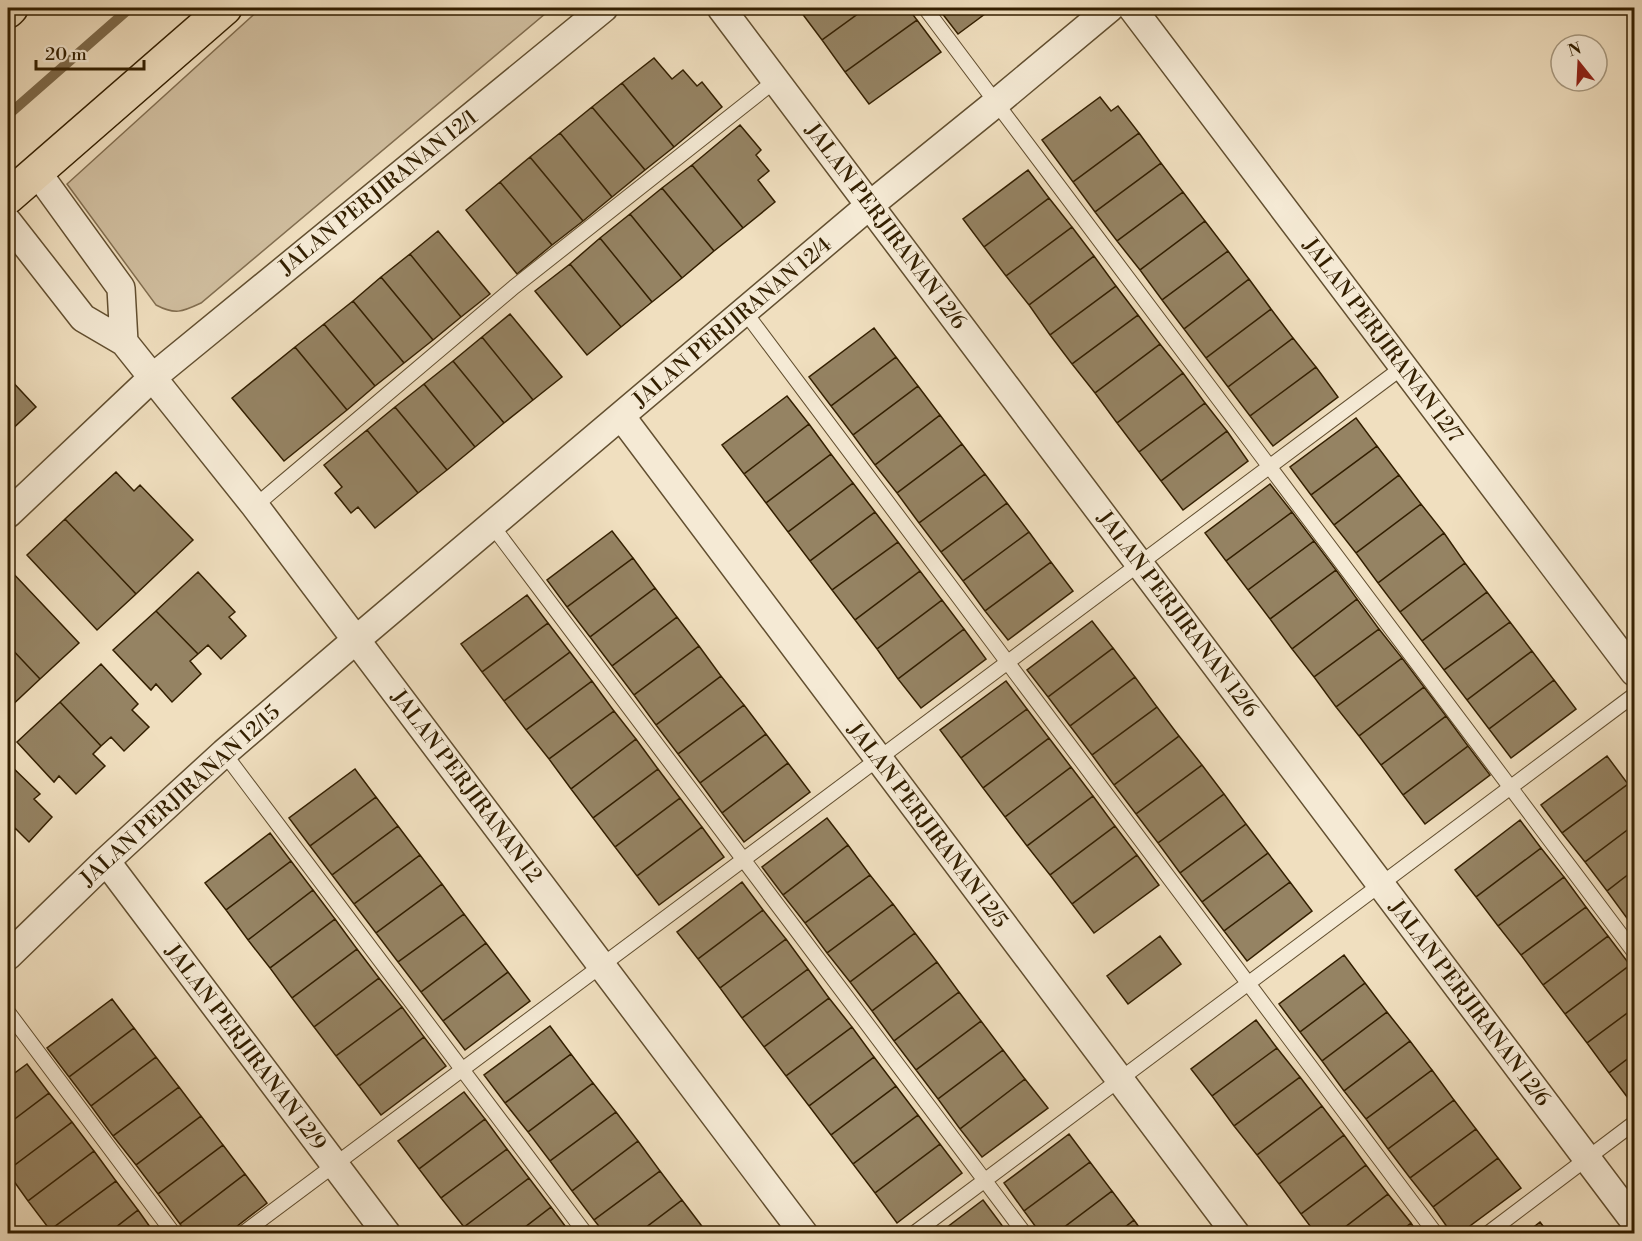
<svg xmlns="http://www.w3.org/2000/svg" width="1642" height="1241" viewBox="0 0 1642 1241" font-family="'Libre Bodoni',serif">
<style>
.green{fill:#d0be9f;stroke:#826e50;stroke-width:1.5}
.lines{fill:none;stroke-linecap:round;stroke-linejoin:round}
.stream{stroke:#7e6b4c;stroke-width:10}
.building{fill:#958363;stroke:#331f00;stroke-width:1.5}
.service-casing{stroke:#624f30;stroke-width:16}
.minor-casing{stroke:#624f30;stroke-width:30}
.primary-casing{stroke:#331f00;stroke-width:36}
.service{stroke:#f5ead5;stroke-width:14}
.minor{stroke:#f5ead5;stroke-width:27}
.primary{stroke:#f0dfbf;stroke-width:33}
.labels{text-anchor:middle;stroke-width:4.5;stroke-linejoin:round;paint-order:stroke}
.street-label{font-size:21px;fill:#331f00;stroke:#f5ead5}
</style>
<rect width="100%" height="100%" fill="#f0dfbf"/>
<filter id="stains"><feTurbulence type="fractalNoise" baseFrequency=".00333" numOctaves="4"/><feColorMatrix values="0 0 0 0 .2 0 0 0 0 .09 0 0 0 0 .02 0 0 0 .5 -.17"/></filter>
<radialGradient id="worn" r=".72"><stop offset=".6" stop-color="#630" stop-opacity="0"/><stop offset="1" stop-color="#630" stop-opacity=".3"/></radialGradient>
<!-- green -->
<path class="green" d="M261,8H552L201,303C182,312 175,315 156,305L67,184Z"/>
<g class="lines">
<!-- stream -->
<path class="stream" d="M8,115L130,8"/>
</g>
<!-- building -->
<path class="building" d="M798,8H866L822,40Z
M866,8H908L917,20L845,72L822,40Z
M938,8H993L958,34Z
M917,20L941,52L869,104L845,72Z
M654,58L672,79L683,70L697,86L702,82L722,107L674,147L622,83Z
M622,83L674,147L645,170L592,107Z
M1100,97L1111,111L1118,106L1139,133L1073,182L1042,140Z
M592,107L645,170L612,197L560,133Z
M740,125L761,150L756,155L769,171L758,180L775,202L743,228L692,165Z
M560,133L612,197L583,221L530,157Z
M1139,133L1161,163L1095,212L1073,182Z
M530,157L583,221L552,245L500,182Z
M1161,163L1183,192L1117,241L1095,212Z
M692,165L743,228L714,251L662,188Z
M1028,170L1049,198L984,247L963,219Z
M500,182L552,245L517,274L466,210Z
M662,188L714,251L682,278L630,214Z
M1183,192L1205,221L1140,270L1117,241Z
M1049,198L1072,227L1006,276L984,247Z
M630,214L682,278L652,302L600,238Z
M1205,221L1228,251L1162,300L1140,270Z
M1072,227L1094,256L1029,305L1006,276Z
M438,231L490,294L461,317L410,254Z
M600,238L652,302L621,327L570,264Z
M1228,251L1249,279L1184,329L1162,300Z
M410,254L461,317L433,340L381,277Z
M1094,256L1116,286L1050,335L1029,305Z
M570,264L621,327L587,355L535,291Z
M381,277L433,340L404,363L353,301Z
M1249,279L1271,309L1206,358L1184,329Z
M1116,286L1138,315L1072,364L1050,335Z
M353,301L404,363L375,386L324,324Z
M1271,309L1293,338L1228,387L1206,358Z
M510,314L562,377L533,400L482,337Z
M1138,315L1160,344L1095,393L1072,364Z
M324,324L375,386L347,410L295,347Z
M874,328L896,357L831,406L809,377Z
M482,337L533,400L504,423L453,361Z
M1293,338L1316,367L1250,416L1228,387Z
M1160,344L1183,373L1117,423L1095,393Z
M295,347L347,410L284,461L232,398Z
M896,357L918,386L853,435L831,406Z
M453,361L504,423L475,447L424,384Z
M1316,367L1338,397L1273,446L1250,416Z
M1183,373L1205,403L1139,452L1117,423Z
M8,377L36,407L8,433Z
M424,384L475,447L447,470L395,407Z
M918,386L940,415L875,465L853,435Z
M787,396L809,424L744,474L722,445Z
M1205,403L1227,431L1161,481L1139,452Z
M395,407L447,470L418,493L367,430Z
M940,415L962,444L897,493L875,465Z
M1356,418L1377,446L1311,495L1290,467Z
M809,424L831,454L766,503L744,474Z
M367,430L418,493L375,528L358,507L351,513L335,493L342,487L324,465Z
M1227,431L1248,461L1183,510L1161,481Z
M962,444L985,474L919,523L897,493Z
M1377,446L1399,475L1334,525L1311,495Z
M831,454L853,483L788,532L766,503Z
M116,472L134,491L140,485L193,540L136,594L65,519Z
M985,474L1007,503L941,552L919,523Z
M1399,475L1421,504L1356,553L1334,525Z
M853,483L875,512L810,561L788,532Z
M1270,484L1292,512L1226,561L1205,533Z
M1007,503L1029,532L963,581L941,552Z
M1421,504L1444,533L1378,583L1356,553Z
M875,512L898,542L832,590L810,561Z
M1292,512L1314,541L1248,590L1226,561Z
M65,519L136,594L97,630L27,555Z
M612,531L633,558L567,607L547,580Z
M1029,532L1051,562L985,611L963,581Z
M1444,533L1465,563L1400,612L1378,583Z
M1314,541L1336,570L1270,619L1248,590Z
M898,542L920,571L855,620L832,590Z
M633,558L655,588L590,637L567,607Z
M1051,562L1073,591L1008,640L985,611Z
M1465,563L1487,592L1422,641L1400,612Z
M9,569L79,643L40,679L8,645V571Z
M1336,570L1357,599L1292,649L1270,619Z
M920,571L942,600L877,649L855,620Z
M198,572L235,612L229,617L246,636L221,659L208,645L198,654L156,611Z
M655,588L677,617L612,666L590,637Z
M1487,592L1510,622L1444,670L1422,641Z
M527,595L548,623L482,672L461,644Z
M1357,599L1379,629L1314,677L1292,649Z
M942,600L964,629L898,679L877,649Z
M156,611L198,654L190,661L201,674L172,702L156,684L151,690L113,650Z
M677,617L699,646L634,695L612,666Z
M1092,621L1113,648L1048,697L1027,670Z
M1510,622L1532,651L1467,700L1444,670Z
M548,623L570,652L504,701L482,672Z
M964,629L986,659L921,708L898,679Z
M1379,629L1402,658L1336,707L1314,677Z
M8,645L40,679L8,709Z
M699,646L721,676L656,725L634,695Z
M1113,648L1135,677L1070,726L1048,697Z
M1532,651L1554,680L1489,729L1467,700Z
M570,652L592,681L526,730L504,701Z
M1402,658L1424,687L1359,736L1336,707Z
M101,664L138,704L132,710L149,727L124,751L111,737L101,746L60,702Z
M721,676L744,705L678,754L656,725Z
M1135,677L1157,707L1092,755L1070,726Z
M1554,680L1576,709L1511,758L1489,729Z
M592,681L614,711L549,759L526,730Z
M1006,681L1027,709L961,758L940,730Z
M1424,687L1446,716L1381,765L1359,736Z
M60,702L101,746L93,754L105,766L76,794L59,776L54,782L17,742Z
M744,705L766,734L700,783L678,754Z
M1157,707L1179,736L1114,785L1092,755Z
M1027,709L1049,738L983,788L961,758Z
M614,711L636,739L571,789L549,759Z
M1446,716L1468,746L1403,795L1381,765Z
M766,734L788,763L722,813L700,783Z
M1179,736L1202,765L1136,814L1114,785Z
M1049,738L1071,767L1005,817L983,788Z
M636,739L658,769L593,818L571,789Z
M1468,746L1490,775L1425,824L1403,795Z
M1607,756L1628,784L1562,833L1541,805Z
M8,763L40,794L34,799L52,817L29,842L15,828L8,835Z
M788,763L810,792L744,842L722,813Z
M1202,765L1224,794L1158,843L1136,814Z
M1071,767L1093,796L1027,846L1005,817Z
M355,769L376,797L310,846L289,818Z
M658,769L680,798L615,847L593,818Z
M1628,784L1634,793V825L1585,862L1562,833Z
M1224,794L1246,824L1180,873L1158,843Z
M1093,796L1115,826L1050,875L1027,846Z
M376,797L398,826L332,875L310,846Z
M680,798L702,827L637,876L615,847Z
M827,818L848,845L783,895L762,867Z
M1520,820L1541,848L1476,897L1455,870Z
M1246,824L1268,853L1202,902L1180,873Z
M1634,825V870L1607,891L1585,862Z
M398,826L420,855L354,904L332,875Z
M1115,826L1137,855L1072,904L1050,875Z
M702,827L724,857L659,905L637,876Z
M270,833L291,861L226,910L205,883Z
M848,845L870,875L805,923L783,895Z
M1541,848L1564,877L1498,926L1476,897Z
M1268,853L1290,882L1224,931L1202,902Z
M420,855L442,884L376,933L354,904Z
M1137,855L1159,885L1094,933L1072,904Z
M291,861L313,890L248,940L226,910Z
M1634,870V917L1629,921L1607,891Z
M870,875L893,904L827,953L805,923Z
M1564,877L1586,907L1521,955L1498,926Z
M742,882L763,910L698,959L677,932Z
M1290,882L1312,911L1247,961L1224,931Z
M442,884L464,914L398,962L376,933Z
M313,890L335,919L270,968L248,940Z
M893,904L915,933L850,982L827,953Z
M1586,907L1608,936L1543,985L1521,955Z
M763,910L786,939L720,988L698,959Z
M464,914L486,943L421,992L398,962Z
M335,919L357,949L292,998L270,968Z
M915,933L937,962L872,1011L850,982Z
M1160,936L1181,964L1128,1004L1107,976Z
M1608,936L1630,965L1565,1014L1543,985Z
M786,939L808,969L742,1018L720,988Z
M486,943L508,972L443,1021L421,992Z
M357,949L379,978L314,1027L292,998Z
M1344,955L1365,983L1300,1032L1279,1004Z
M937,962L959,992L894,1041L872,1011Z
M1630,965L1634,971V1008L1587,1043L1565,1014Z
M808,969L829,998L764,1047L742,1018Z
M508,972L530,1001L465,1050L443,1021Z
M379,978L402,1007L336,1056L314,1027Z
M1365,983L1387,1012L1322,1061L1300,1032Z
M959,992L981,1021L916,1070L894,1041Z
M829,998L852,1027L786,1076L764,1047Z
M112,999L134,1028L69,1077L47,1048Z
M402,1007L424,1037L359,1086L336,1056Z
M1634,1008V1054L1609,1073L1587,1043Z
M1387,1012L1410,1041L1344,1091L1322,1061Z
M1256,1020L1277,1048L1212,1096L1191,1069Z
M981,1021L1003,1050L938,1099L916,1070Z
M550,1026L571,1054L505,1103L484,1075Z
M852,1027L874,1057L809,1106L786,1076Z
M134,1028L156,1057L91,1106L69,1077Z
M424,1037L446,1066L381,1115L359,1086Z
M1410,1041L1432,1070L1366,1119L1344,1091Z
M1277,1048L1300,1077L1234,1126L1212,1096Z
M1003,1050L1025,1079L960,1129L938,1099Z
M571,1054L593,1083L528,1132L505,1103Z
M1634,1054V1099L1631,1102L1609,1073Z
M156,1057L179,1087L113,1136L91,1106Z
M874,1057L896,1086L831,1135L809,1106Z
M27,1064L49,1093L8,1124V1078Z
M1432,1070L1454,1100L1388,1149L1366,1119Z
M1300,1077L1322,1106L1257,1155L1234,1126Z
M1025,1079L1048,1108L982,1157L960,1129Z
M593,1083L616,1112L550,1161L528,1132Z
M896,1086L918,1115L853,1164L831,1135Z
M179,1087L201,1116L136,1165L113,1136Z
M464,1092L485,1119L419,1169L398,1141Z
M49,1093L72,1122L8,1170V1124Z
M1454,1100L1476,1129L1410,1178L1388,1149Z
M1322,1106L1344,1135L1279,1184L1257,1155Z
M616,1112L638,1141L572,1191L550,1161Z
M918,1115L940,1144L875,1193L853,1164Z
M201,1116L223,1145L158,1194L136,1165Z
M485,1119L507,1149L441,1198L419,1169Z
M72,1122L94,1151L28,1201L8,1173V1170Z
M1476,1129L1498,1158L1433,1207L1410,1178Z
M1069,1134L1090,1162L1024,1211L1004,1183Z
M1344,1135L1366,1165L1301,1214L1279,1184Z
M638,1141L660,1171L594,1220L572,1191Z
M940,1144L962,1173L897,1223L875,1193Z
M223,1145L245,1174L180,1224L158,1194Z
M507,1149L529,1178L464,1227L441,1198Z
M94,1151L116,1181L50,1230L28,1201Z
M1498,1158L1521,1188L1459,1234H1452L1433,1207Z
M1090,1162L1112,1191L1055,1234H1041L1024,1211Z
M1366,1165L1388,1194L1336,1234H1316L1301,1214Z
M660,1171L682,1200L637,1234H605L594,1220Z
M245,1174L267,1203L227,1234H187L180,1224Z
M529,1178L551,1207L516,1234H468L464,1227Z
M116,1181L138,1210L107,1234H53L50,1230Z
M1112,1191L1134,1220L1116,1234H1055Z
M1388,1194L1411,1223L1397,1234H1336Z
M682,1200L704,1229L698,1234H637Z
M983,1200L1004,1228L996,1234H938Z
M551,1207L571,1234H516Z
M138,1210L155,1234H107Z
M1134,1220L1144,1234H1116Z
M1540,1222L1549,1234H1525Z
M1411,1223L1418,1234H1397Z"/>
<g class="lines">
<defs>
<path id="service" d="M925,8L1634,952
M745,312L1436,1234
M255,506L514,287L776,80
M491,524L1025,1234
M224,753L586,1234
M8,1012L174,1234
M242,1234L1403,367
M913,1234L1634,695
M1487,1234L1634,1123"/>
<path id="minor" d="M721,8L1634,1221
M1132,8L1634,672
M37,172L121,288L124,342
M8,222L83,318L124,342L255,506L804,1234
M621,416L1236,1234
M8,514L153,377L604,8
M106,861L387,1234
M8,956L106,861L224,753L357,639L870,205L996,103L1110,8"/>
<path id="primary" d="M8,11L11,8
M8,197L225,8"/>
</defs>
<!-- service casing -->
<use href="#service" class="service-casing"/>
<!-- minor casing -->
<use href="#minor" class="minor-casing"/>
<!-- primary casing -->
<use href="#primary" class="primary-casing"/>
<!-- service -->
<use href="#service" class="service"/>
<!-- minor -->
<use href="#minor" class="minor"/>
<!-- primary -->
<use href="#primary" class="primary"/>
</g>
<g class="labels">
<!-- street labels -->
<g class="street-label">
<text transform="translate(378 192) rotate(-39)" y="7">JALAN PERJIRANAN 12/1</text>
<text transform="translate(886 226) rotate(53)" y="7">JALAN PERJIRANAN 12/6</text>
<text transform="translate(732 322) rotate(-40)" y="7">JALAN PERJIRANAN 12/4</text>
<text transform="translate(1383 340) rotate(53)" y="7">JALAN PERJIRANAN 12/7</text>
<text transform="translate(1178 614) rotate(53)" y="7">JALAN PERJIRANAN 12/6</text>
<text transform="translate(467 786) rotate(53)" y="7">JALAN PERJIRANAN 12</text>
<text transform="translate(180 795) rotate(-42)" y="7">JALAN PERJIRANAN 12/15</text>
<text transform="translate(928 825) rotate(53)" y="7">JALAN PERJIRANAN 12/5</text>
<text transform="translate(1470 1003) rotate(53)" y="7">JALAN PERJIRANAN 12/6</text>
<text transform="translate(246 1047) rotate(53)" y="7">JALAN PERJIRANAN 12/9</text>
</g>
</g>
<!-- margin -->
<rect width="1642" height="1241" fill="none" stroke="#f0dfbf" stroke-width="30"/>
<rect x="9" y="9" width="1624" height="1223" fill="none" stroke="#331f00" stroke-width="3"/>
<rect x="15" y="15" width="1612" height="1211" fill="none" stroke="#331f00" stroke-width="1.5"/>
<!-- north arrow -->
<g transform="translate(1579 63) rotate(342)"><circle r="28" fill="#f5ead5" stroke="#a79980" stroke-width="1.5"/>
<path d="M0-4.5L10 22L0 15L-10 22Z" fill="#8f2418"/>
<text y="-9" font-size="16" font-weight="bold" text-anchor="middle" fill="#331f00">N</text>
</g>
<!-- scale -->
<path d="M36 60v9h108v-9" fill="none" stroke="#331f00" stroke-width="3"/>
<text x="45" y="60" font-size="18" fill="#331f00" stroke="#f5ead5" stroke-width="4.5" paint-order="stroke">20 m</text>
<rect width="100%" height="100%" filter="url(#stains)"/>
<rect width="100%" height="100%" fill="url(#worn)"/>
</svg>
